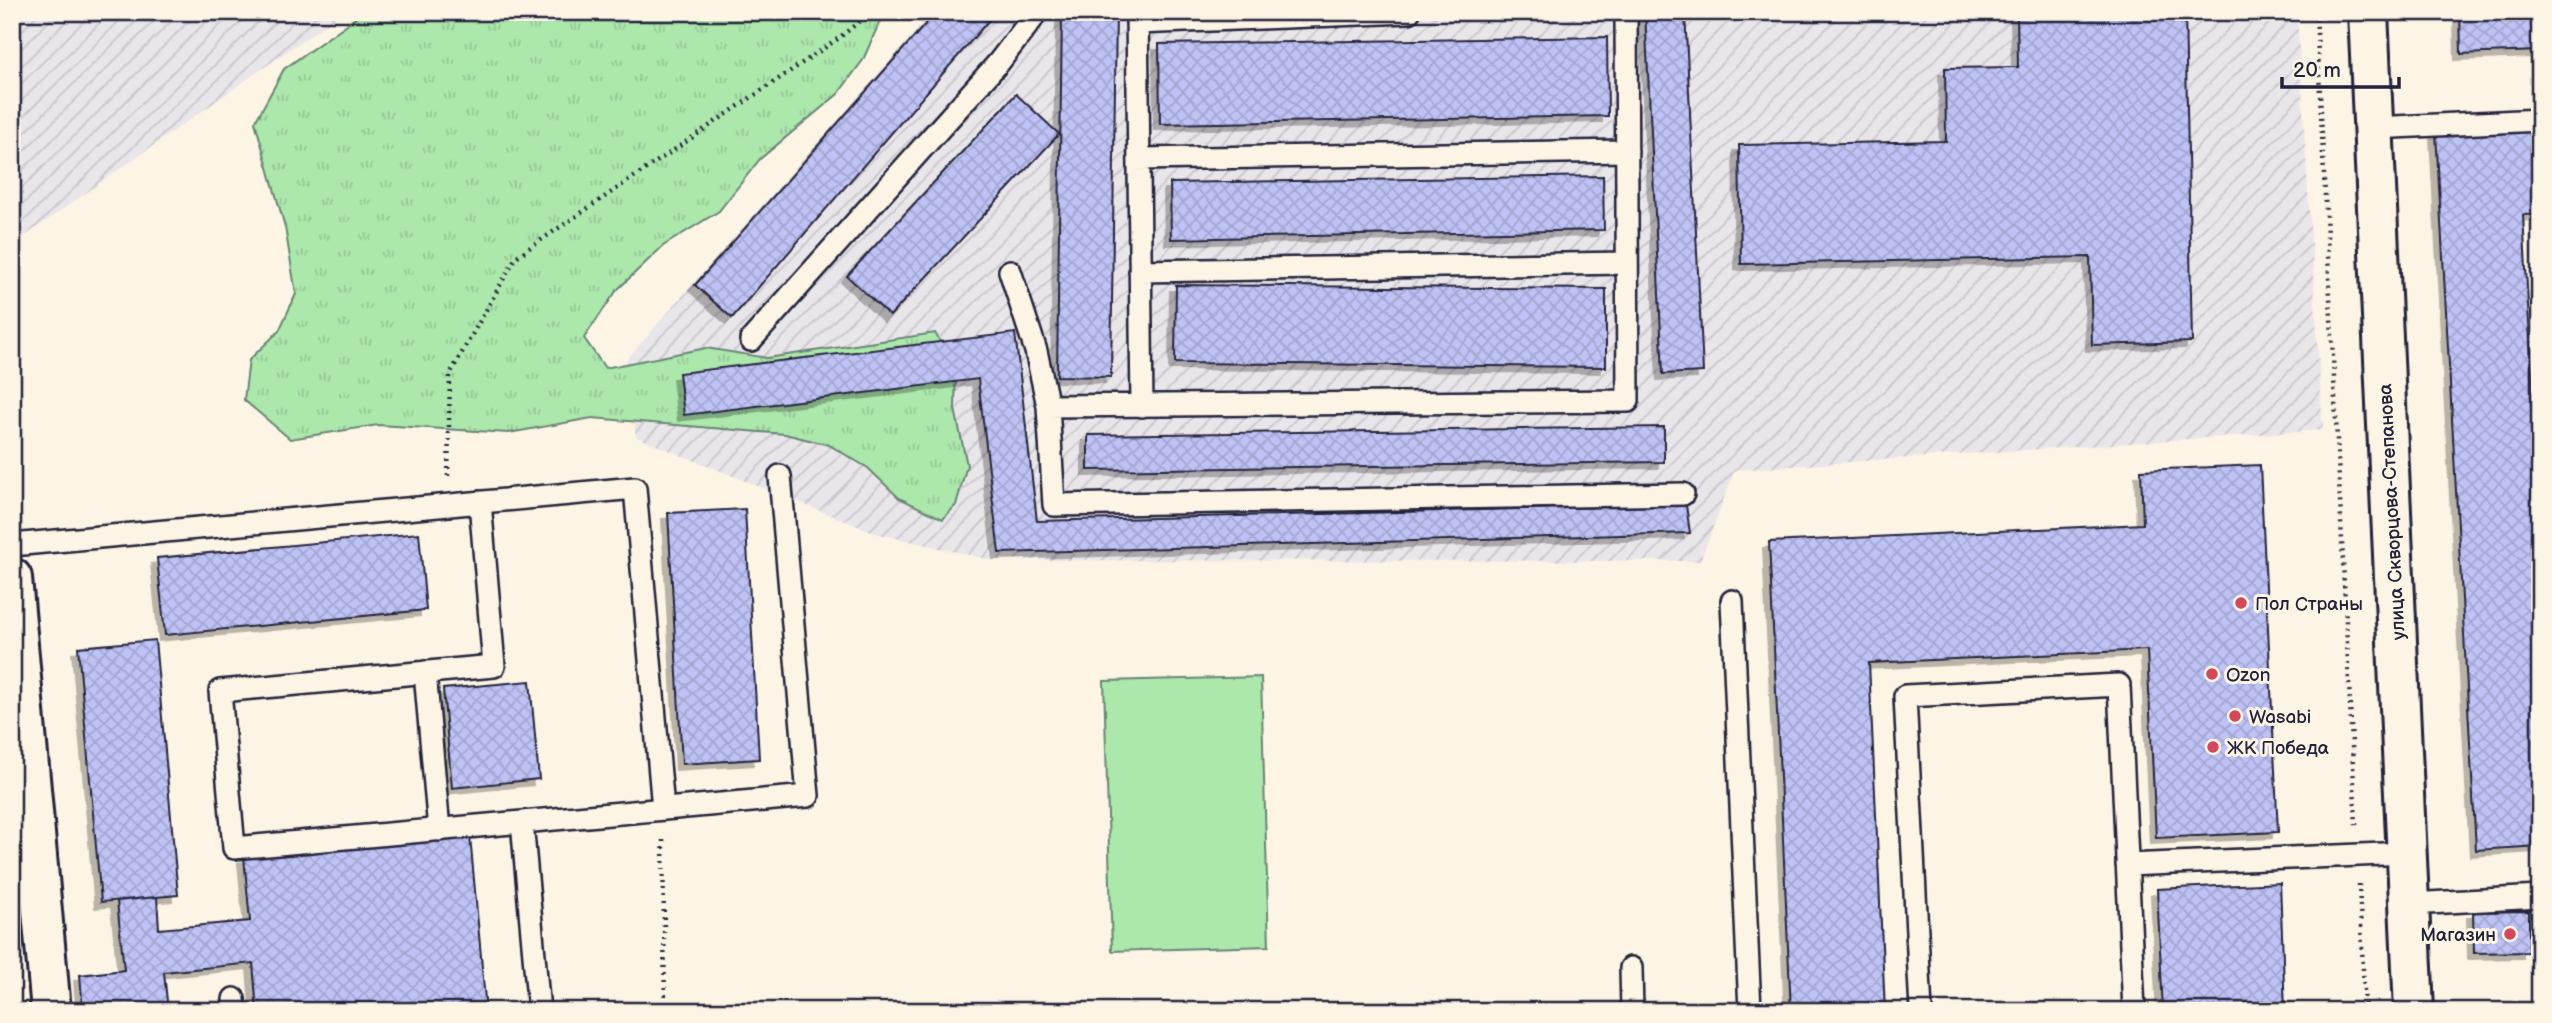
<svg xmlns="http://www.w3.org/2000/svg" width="2552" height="1023" viewBox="0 0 2552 1023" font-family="'Balsamiq Sans',sans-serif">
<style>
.industrial{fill:url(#industrial-furrows)}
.grass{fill:url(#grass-tufts);stroke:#678474;stroke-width:2}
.pitch{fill:#ace7ac;stroke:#678474;stroke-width:2}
.building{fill:url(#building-cross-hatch);stroke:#22223b;stroke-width:2;filter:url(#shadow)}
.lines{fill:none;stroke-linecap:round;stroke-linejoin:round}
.service-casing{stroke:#22223b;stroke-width:26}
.minor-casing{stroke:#22223b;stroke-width:44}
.tertiary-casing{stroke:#22223b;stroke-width:44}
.path{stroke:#22223b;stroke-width:4.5;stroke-dasharray:2 5;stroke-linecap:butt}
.service{stroke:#fcf5e5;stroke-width:21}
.minor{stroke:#fcf5e5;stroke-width:38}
.tertiary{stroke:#fcf5e5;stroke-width:38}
.poi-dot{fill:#d1495b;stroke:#fcf5e5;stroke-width:2.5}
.labels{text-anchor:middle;stroke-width:6;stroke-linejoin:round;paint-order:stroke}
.street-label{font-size:19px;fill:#22223b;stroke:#fcf5e5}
.poi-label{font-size:19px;fill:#22223b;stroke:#fcf5e5;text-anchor:start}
</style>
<defs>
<pattern id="industrial-furrows" width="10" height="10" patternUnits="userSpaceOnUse" patternTransform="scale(1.75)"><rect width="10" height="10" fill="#e9e6ea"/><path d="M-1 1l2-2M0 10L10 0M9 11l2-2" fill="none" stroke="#c8c5ca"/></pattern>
<pattern id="grass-tufts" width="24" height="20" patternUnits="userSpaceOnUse" patternTransform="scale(1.75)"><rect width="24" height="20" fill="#ace7ac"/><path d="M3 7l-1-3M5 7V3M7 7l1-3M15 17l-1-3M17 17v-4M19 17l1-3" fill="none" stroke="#94c695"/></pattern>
<pattern id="building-cross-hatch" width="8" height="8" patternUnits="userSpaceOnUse" patternTransform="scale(1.75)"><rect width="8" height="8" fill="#bec2f4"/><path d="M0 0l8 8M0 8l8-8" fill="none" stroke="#a3a6d2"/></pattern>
<filter id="shadow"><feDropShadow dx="-6" dy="6" stdDeviation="0" flood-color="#0004"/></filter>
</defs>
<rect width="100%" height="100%" fill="#fcf5e5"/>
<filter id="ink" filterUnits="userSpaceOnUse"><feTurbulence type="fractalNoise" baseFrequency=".0143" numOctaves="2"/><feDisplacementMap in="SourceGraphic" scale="14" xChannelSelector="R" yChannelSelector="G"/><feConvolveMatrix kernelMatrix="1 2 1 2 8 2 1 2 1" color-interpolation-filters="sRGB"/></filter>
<g filter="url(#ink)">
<!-- industrial -->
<path class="industrial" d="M12,12H343L12,245Z
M933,12H2297L2323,430L1735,470L1700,561L990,560L875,533L636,437L627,359Z"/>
<!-- grass -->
<path class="grass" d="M364,12H884L863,60L838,94L760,159L719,211L663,246L617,290L584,338L605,368L706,348L767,358L935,333L956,368L955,409L967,465L956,505L943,519L899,498L868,468L829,445L785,434L592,418L509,433L378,425L290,439L244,400L249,360L279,331L296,294L285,227L255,122L284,69Z"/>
<!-- pitch -->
<path class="pitch" d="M1261,677L1269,946L1112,951L1104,681Z"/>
<!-- building -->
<path class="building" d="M936,12H996L732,318L695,285Z
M1062,12H1116L1111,377L1057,376Z
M1645,12H1685L1703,372L1663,374Z
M2017,12H2185L2192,342L2092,345L2090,257L1741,264L1739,145L1946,141L1945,68L2018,67Z
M2460,12H2537L2538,51L2461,54Z
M1607,37L1608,116L1160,124L1159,44Z
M1016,94L1059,134L890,316L847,276Z
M2540,126V214L2523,215L2540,519V846L2476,850L2436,132Z
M1603,176L1604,230L1171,239L1170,183Z
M1176,285L1606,289V367L1175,363Z
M1015,333L1037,521L1686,505L1690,533L999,553L978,379L684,415L679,373Z
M1664,427V462L1088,470V435Z
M2260,465L2278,832L2156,838L2147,650L1869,663L1885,1011H1791L1769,542L2143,524L2141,470Z
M745,509L759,759L682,764L668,513Z
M419,533L426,610L165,635L157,558Z
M155,640L178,895L101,902L78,647Z
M530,681L539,779L452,788L443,689Z
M470,836L486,1011H257L253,963L164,972L168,1011H83L80,975L124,970L117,901L157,897L159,929L250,921L244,857Z
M2280,883L2285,1011H2163L2157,889Z
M2529,911V952L2474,953L2473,912Z"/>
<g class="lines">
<defs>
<path id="service" d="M1137,12L1142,406
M1137,23L1409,12
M2374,128L2540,120
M1139,159L1627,151
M1010,271L1036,351L1048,406L1628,401L1626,12
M1140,271L1627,263
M751,340L999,62L1032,19L1033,12
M1048,406L1054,505L1683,494
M480,502L494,666L220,691L234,848L522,822
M12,545L635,488L663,809
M1732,601L1750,1011
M425,672L439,830
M2127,865L2406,853
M2409,904L2540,897
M1631,968L1632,1011
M234,999L235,1011
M539,1011L522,822L808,796L780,476
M1921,1011L1905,696L2119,685L2134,1011"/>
<path id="minor" d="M12,578L51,1011"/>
<path id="tertiary" d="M2368,12L2414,1011"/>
</defs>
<!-- service casing -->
<use href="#service" class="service-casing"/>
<!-- minor casing -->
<use href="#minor" class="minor-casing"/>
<!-- tertiary casing -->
<use href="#tertiary" class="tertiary-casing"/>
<!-- path -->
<path class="path" d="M2316,12L2356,826
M448,476L450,374L516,257L839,38L871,12
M663,840L665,1011
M2359,884L2365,1011"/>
<!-- service -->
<use href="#service" class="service"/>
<!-- minor -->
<use href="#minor" class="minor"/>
<!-- tertiary -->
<use href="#tertiary" class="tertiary"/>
</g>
</g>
<!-- markers -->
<g class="poi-dot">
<circle cx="2241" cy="603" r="7"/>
<circle cx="2212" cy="674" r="7"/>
<circle cx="2235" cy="716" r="7"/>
<circle cx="2213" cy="747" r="7"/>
<circle cx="2510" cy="934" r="7"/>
</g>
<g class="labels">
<!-- street labels -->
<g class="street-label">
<text transform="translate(2391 512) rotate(-93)" y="7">улица Скворцова-Степанова</text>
</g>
<!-- poi labels -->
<g class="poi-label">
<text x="2255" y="610">Пол Страны</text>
<text x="2226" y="681">Ozon</text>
<text x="2249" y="723">Wasabi</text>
<text x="2227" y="754">ЖК Победа</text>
<text x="2496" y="941" text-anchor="end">Магазин</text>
</g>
</g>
<!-- margin -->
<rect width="2552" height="1023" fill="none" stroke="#fcf5e5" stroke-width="42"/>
<rect x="21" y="21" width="2510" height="981" fill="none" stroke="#22223b" stroke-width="2.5" filter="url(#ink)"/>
<!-- scale -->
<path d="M2282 77v10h117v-10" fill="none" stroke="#22223b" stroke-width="3.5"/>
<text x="2293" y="77" font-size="21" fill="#22223b" stroke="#fcf5e5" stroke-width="5" paint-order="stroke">20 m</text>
</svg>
